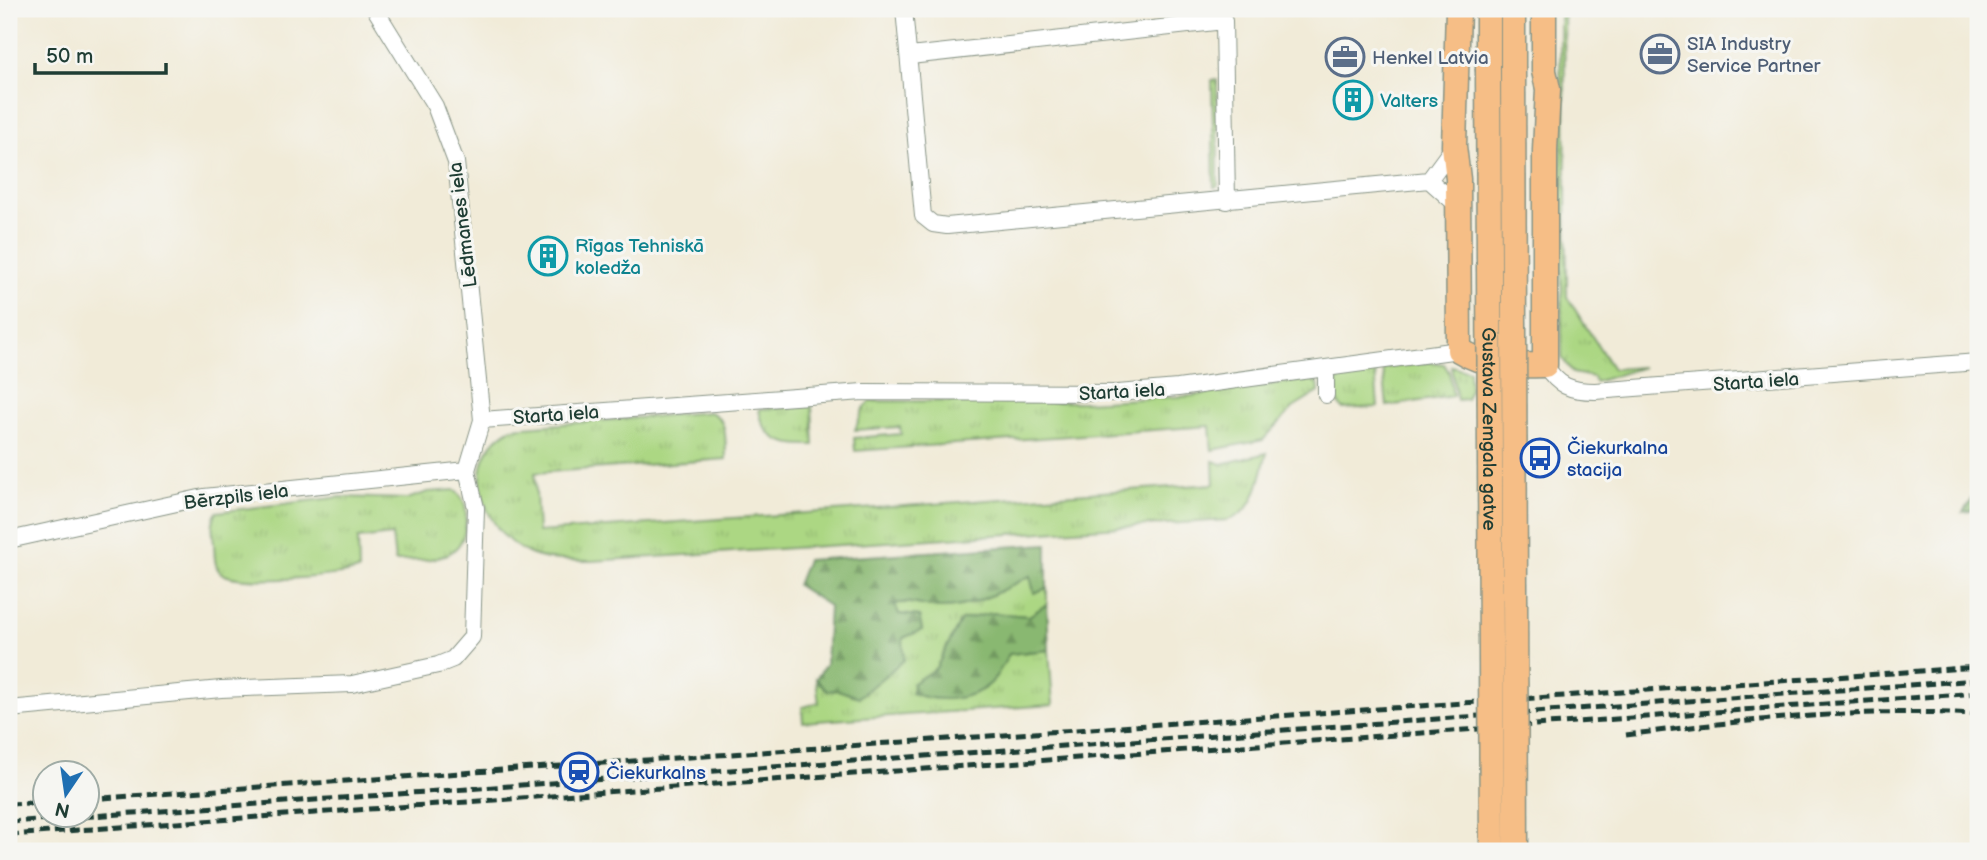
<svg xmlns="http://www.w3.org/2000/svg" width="1987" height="860" viewBox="0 0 1987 860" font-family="'Balsamiq Sans',sans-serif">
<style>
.grass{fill:url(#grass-tufts);stroke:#668a5c;stroke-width:2}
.forest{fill:url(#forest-firs);stroke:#547a52;stroke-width:2}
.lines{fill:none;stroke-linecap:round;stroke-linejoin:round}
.street-casing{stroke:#889486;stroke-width:18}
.primary-casing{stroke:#889486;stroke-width:27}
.street{stroke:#fff;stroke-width:16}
.primary{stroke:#f6be86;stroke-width:24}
.rail{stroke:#1f3d34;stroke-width:5;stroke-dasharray:10 5;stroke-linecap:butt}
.primary-bridge-casing{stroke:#889486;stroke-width:27;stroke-linecap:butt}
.primary-bridge{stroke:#f6be86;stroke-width:24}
.labels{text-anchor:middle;stroke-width:6;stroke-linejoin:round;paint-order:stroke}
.service-label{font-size:19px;fill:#4e5e75;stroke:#f6f6f2;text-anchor:start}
.culture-label{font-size:19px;fill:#0d838f;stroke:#f6f6f2;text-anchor:start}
.street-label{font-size:19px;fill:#1f3d34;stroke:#f6f6f2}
.transit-label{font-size:19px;fill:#164399;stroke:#f6f6f2;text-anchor:start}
</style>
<defs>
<pattern id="grass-tufts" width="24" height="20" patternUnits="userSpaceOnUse" patternTransform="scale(1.75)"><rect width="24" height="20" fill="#acd783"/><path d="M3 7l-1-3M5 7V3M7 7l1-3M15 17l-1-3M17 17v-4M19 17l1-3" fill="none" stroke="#94b972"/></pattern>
<pattern id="forest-firs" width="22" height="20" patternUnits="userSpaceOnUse" patternTransform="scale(1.75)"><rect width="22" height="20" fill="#89b871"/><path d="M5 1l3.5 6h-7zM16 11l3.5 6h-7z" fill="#6f975e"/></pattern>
</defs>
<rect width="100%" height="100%" fill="#f6f6f2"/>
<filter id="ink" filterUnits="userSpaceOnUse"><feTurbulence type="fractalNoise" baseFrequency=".0143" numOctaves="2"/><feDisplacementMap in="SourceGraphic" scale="14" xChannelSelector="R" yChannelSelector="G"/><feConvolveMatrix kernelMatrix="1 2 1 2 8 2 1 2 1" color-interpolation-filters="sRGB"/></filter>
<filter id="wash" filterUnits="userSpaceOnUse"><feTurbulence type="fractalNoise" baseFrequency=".00686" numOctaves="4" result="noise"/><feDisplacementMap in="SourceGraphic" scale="28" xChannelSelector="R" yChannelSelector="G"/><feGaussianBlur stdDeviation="1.57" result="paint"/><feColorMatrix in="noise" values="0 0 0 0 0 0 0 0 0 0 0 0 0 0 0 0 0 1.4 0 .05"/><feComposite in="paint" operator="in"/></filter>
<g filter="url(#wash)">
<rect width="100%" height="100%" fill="#f1ebd8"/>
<!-- grass -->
<path class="grass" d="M1560,9H1564L1567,297L1613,369L1643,367L1595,382L1593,377L1573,373L1562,358Z
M1212,80H1217L1218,186L1214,187Z
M1429,362L1444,364L1449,372L1453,396L1387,406L1383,368Z
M1451,366L1469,371L1470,389L1466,399L1457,400Z
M1375,370L1378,407L1343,409L1336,401L1338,378L1343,374Z
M1310,379L1318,383L1319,392L1293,408L1263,440L1212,450L1210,426L855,451L854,438L901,434L900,427L855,430L863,409L871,401L1084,402L1191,396Z
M812,406L814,445C785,446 764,441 759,409Z
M709,412C729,418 725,441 726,459L535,473L538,532L1214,484L1213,461L1222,464L1267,453C1259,480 1257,512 1228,520L592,561C572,560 546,562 528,553C480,531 459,455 512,428Z
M454,490C465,498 466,506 466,519C465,564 429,559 395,561L392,535L358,539L359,570C337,577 243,585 223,574C213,569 215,553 214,544C213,532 210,523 217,512L341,497L407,499L428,492Z
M1031,575L1034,593L1047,588V604L1029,616L992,613L961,620L936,668L913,683L991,682L1009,654L1049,650L1053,705L803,722L802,707L819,703L816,679L827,691L838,690L859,697L903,638L922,630L919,616L899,614L893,604C912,600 924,608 942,608C974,608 1004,589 1031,575Z"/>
<!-- forest -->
<path class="forest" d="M1971,441L1978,443V510L1963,512L1974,495Z
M1047,544V588L1034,593L1030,576C1003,589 974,608 942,608C924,608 912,599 894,604L899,614L919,616L922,630L903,638L904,660L859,697L838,690L827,691L816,679L826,664L829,606L797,585L807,560Z
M1047,604L1049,650L1009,654C1004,663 998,675 991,683C972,701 935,703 912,693L913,683L936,668L961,620L992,613L1029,616Z"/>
</g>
<g filter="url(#ink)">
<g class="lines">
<defs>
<path id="street" d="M904,9L923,216L933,224L947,226L1429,180L1457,205
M910,56L1224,21L1227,201
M1429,180L1454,146
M1545,365C1558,386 1570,391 1595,391L1978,362
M1326,368V395
M482,420L863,392L1118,393L1178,388L1459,350
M9,540L204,497L467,470
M9,709L221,689L352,684L438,665L453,659L472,637L476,508L467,470L482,420L456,162L435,106L375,9"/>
<path id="primary" d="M1458,9L1454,146L1458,179L1459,350C1486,367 1514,366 1545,365V150L1548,89L1544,71V9
M1488,9V69
M1513,9V67"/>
</defs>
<!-- street casing -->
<use href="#street" class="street-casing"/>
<!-- primary casing -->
<use href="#primary" class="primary-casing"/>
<!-- street -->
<use href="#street" class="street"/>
<!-- primary -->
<use href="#primary" class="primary"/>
<!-- rail -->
<path class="rail" d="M1626,735C1742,720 1862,708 1978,714
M88,799L1978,667
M9,804L46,802
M9,822L1978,680
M9,835L1978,693"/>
<defs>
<g id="primary-bridge">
<path d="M1513,67L1516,851"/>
<path id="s1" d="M1488,69L1492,851"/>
</g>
</defs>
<!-- primary-bridge casing -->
<use href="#primary-bridge" class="primary-bridge-casing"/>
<!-- primary-bridge -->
<use href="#primary-bridge" class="primary-bridge"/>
</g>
</g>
<!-- icons -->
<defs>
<symbol id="office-ring" viewBox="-11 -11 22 22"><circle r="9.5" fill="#f6f6f2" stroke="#5c6f8a" stroke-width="1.5"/><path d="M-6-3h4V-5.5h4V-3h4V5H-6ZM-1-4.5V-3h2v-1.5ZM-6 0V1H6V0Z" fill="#5c6f8a"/></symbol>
<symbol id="building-ring" viewBox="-11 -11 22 22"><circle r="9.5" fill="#f6f6f2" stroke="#0f9aa8" stroke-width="1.5"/><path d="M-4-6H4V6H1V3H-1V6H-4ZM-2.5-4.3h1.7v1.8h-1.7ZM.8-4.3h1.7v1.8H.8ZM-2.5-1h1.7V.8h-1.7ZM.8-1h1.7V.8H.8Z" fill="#0f9aa8"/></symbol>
<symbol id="bus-ring" viewBox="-11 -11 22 22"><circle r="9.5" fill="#f6f6f2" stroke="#1a4fb4" stroke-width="1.5"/><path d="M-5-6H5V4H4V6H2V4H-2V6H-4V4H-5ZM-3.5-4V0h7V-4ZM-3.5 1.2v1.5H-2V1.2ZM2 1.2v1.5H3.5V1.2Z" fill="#1a4fb4"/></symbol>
<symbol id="station-ring" viewBox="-11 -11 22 22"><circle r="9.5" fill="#f6f6f2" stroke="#1a4fb4" stroke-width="1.5"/><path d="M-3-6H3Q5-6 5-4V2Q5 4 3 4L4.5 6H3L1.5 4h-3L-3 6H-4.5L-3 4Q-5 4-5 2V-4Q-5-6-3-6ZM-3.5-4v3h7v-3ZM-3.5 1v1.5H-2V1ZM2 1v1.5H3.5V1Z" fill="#1a4fb4"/></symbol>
</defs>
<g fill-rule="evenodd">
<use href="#office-ring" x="1638" y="32" width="44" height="44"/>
<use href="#office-ring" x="1323" y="35" width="44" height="44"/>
<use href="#building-ring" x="1331" y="78" width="44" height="44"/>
<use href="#building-ring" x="526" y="234" width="44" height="44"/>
<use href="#bus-ring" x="1518" y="436" width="44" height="44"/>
<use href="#station-ring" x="557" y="750" width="44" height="44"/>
</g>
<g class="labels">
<!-- service labels -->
<g class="service-label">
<text x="1687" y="50">SIA Industry<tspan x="1687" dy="22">Service Partner</tspan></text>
<text x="1372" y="64">Henkel Latvia</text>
</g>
<!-- culture labels -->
<g class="culture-label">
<text x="1380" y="107">Valters</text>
<text x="575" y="252">Rīgas Tehniskā<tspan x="575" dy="22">koledža</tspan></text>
</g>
<!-- street labels -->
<g class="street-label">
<text transform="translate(462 225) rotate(-97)" y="7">Lēdmanes iela</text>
<text transform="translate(1756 381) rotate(-4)" y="7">Starta iela</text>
<text transform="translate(1122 391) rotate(-3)" y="7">Starta iela</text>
<text transform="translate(556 414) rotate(-4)" y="7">Starta iela</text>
<text dy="7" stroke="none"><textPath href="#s1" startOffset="360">Gustava Zemgala gatve</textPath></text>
<text transform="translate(236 496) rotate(-7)" y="7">Bērzpils iela</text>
</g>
<!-- transit labels -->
<g class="transit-label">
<text x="1567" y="454">Čiekurkalna<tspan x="1567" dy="22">stacija</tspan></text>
<text x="606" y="779">Čiekurkalns</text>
</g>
</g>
<!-- margin -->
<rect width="1987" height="860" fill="none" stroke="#f6f6f2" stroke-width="35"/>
<!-- north arrow -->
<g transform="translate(66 794) rotate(193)"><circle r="33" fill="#f6f6f2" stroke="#a0aca6" stroke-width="2"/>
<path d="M0-5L12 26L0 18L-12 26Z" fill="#1f6fb2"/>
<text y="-10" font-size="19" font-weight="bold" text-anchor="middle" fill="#1f3d34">N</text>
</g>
<!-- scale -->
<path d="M35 63v10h131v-10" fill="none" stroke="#1f3d34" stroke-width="3.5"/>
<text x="46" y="63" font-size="21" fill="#1f3d34" stroke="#f6f6f2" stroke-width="5" paint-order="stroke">50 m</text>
</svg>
